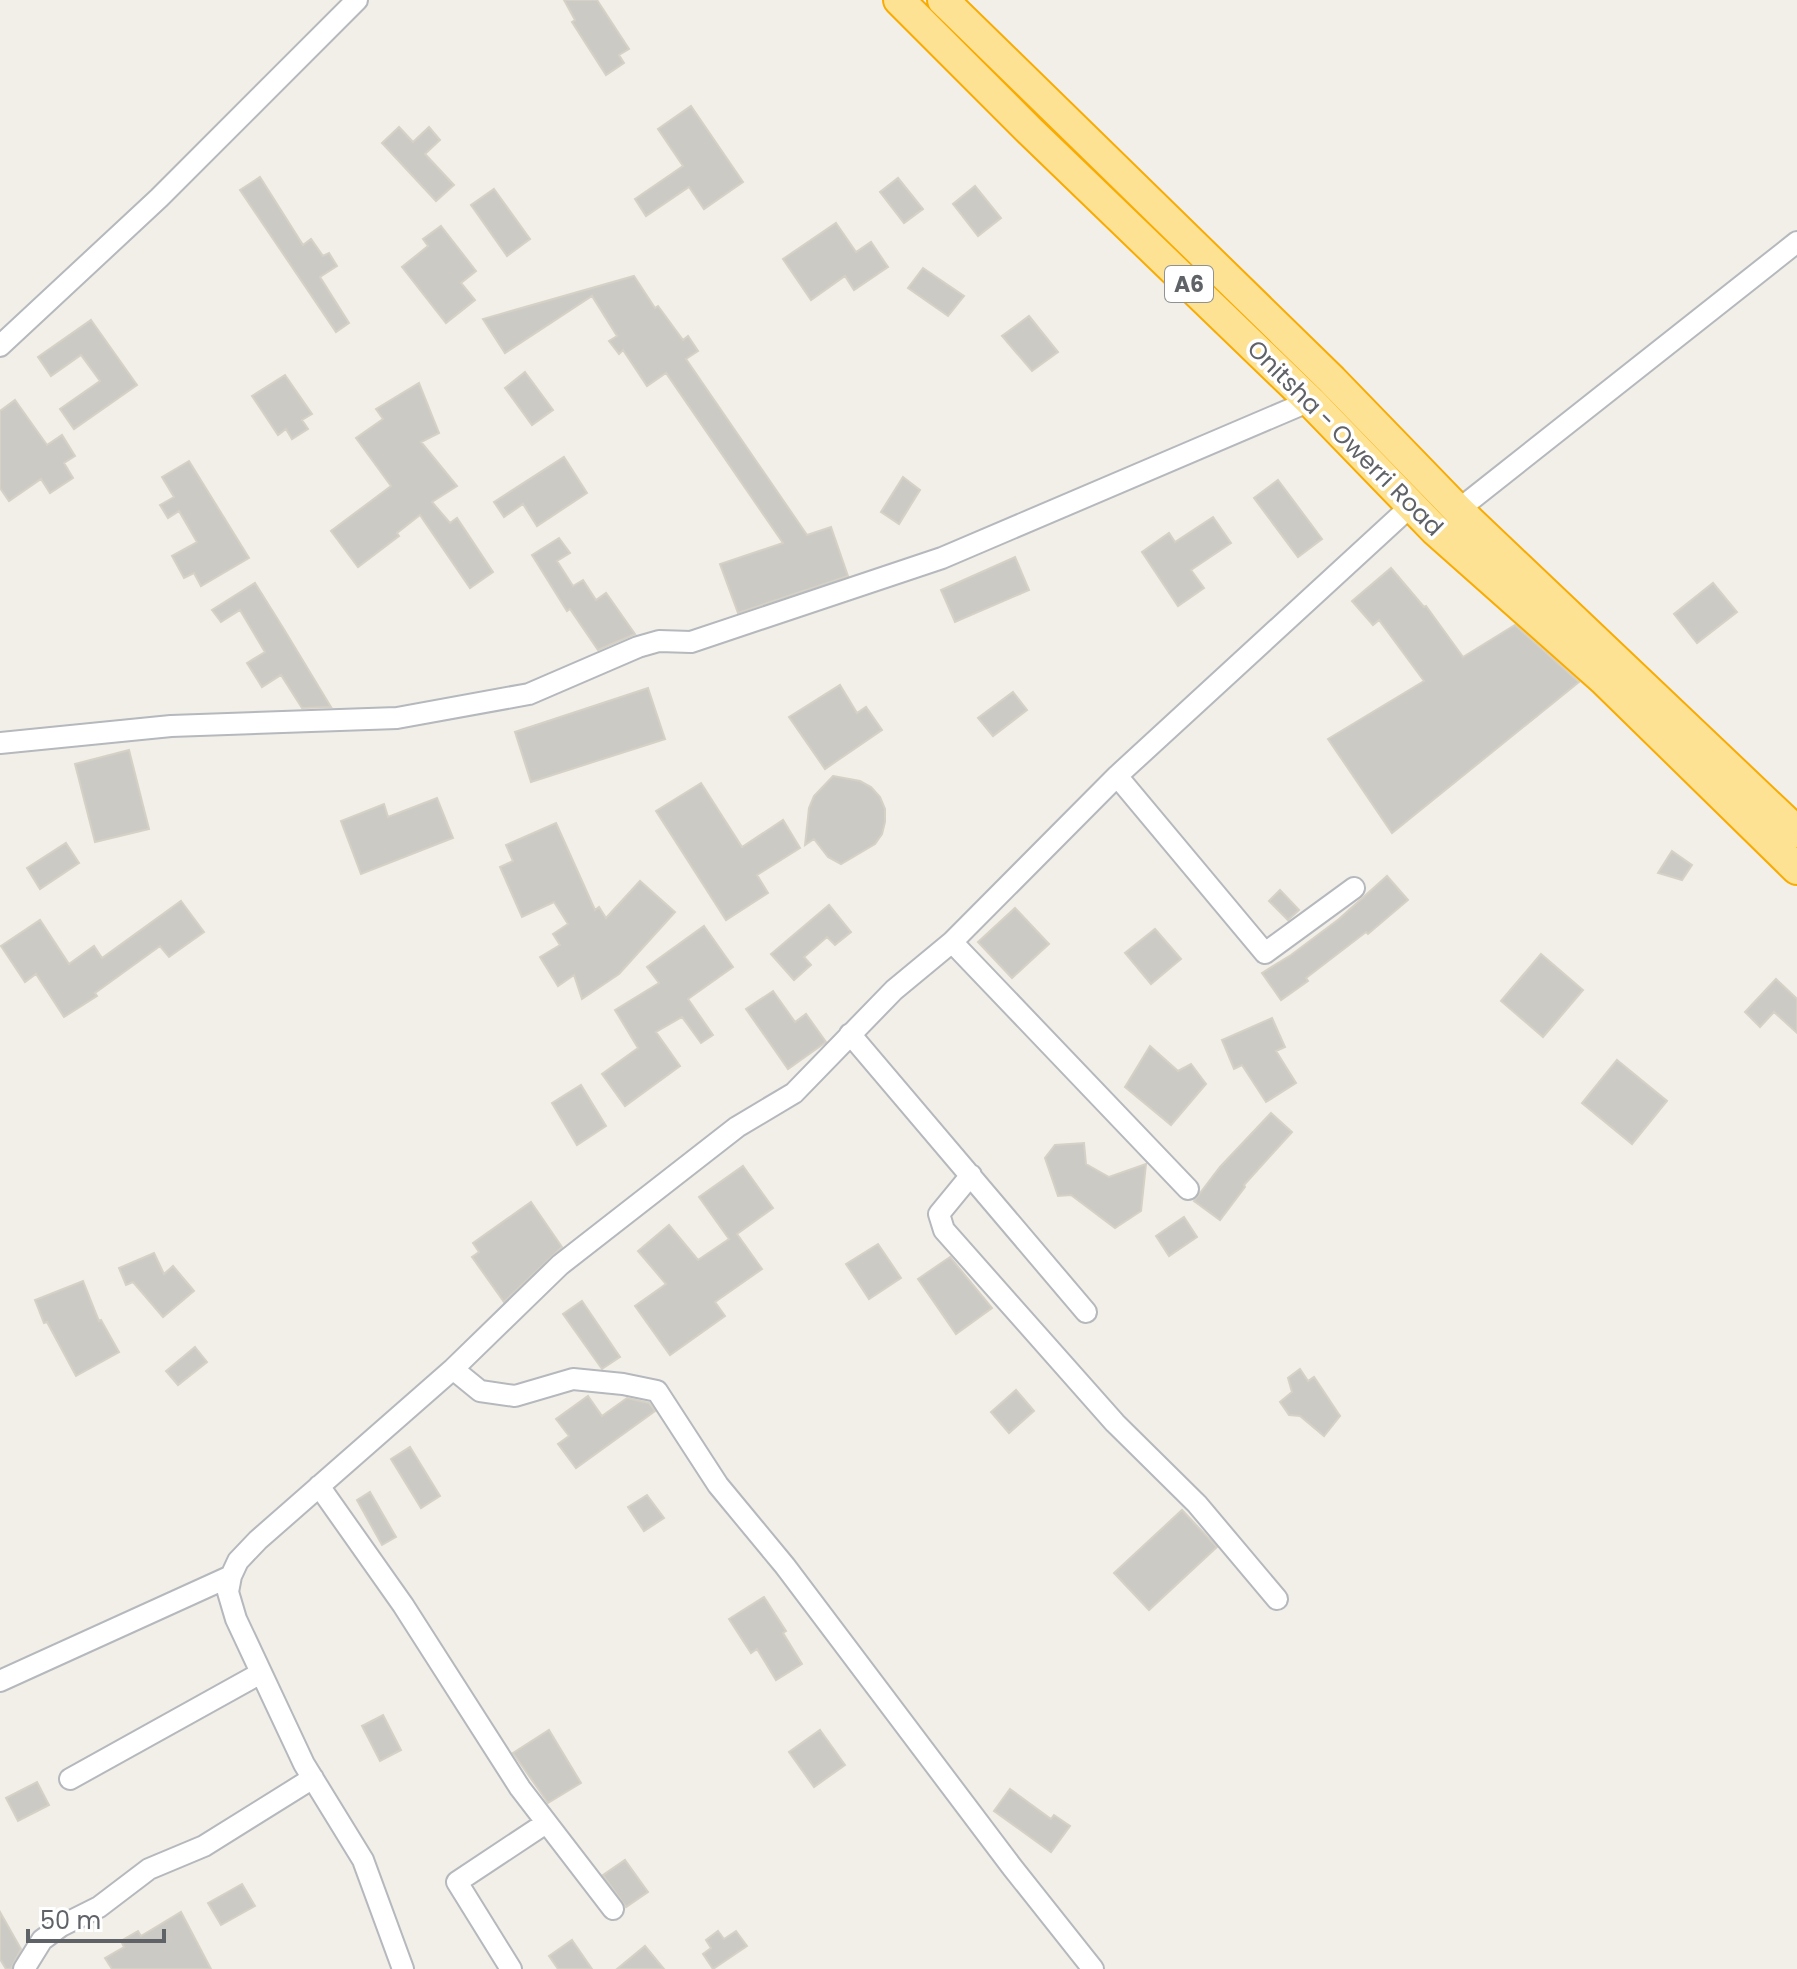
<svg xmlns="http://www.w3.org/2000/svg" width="1797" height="1969" viewBox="0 0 1797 1969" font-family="Poppins,sans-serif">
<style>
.building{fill:#cccac5;stroke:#d6d1c6;stroke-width:2}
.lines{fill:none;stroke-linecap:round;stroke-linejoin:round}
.minor-casing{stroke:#b5b8bc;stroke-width:24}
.highway-casing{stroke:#f9ab00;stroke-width:34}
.minor{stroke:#fff;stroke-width:20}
.highway{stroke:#fde293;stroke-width:30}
.labels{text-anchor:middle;stroke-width:7;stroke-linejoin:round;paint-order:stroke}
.shield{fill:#fff;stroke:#8f9295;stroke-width:2}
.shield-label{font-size:22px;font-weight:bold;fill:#5f6368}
.street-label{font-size:24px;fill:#5f6368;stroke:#fff}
</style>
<rect width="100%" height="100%" fill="#f1efe8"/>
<!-- building -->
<path class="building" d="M564,0H597L629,49L619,55L624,63L606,75L572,22L575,20Z
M691,106L743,182L704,209L689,187L646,216L635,199L683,166L658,129Z
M399,127L413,142L429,127L440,140L425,154L454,185L436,201L382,143Z
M260,177L303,245L311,239L323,256L329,253L337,266L320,277L349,323L336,332L240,190Z
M898,178L923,209L904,223L880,192Z
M975,186L1001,218L978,236L953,204Z
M494,189L530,239L507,256L471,205Z
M836,223L856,252L871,242L888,267L854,290L845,276L811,300L783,259Z
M441,226L476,271L461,283L475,300L446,323L402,267L428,246L423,239Z
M923,268L964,296L948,316L908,288Z
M634,276L655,308L658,306L683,340L688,336L698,351L686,359L807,535L831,527L848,576L738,613L720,564L783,543L666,373L647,386L623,350L619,354L609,341L617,336L592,296L505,353L483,319Z
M1029,316L1058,352L1032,371L1002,336Z
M91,320L137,385L74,429L60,409L100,381L81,355L51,376L38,357Z
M525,372L553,410L532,425L505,388Z
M285,375L312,414L302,420L308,429L292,439L286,429L278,435L252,396Z
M419,383L439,433L421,442L457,486L432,502L450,523L457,518L493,572L470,588L420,515L397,533L399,536L358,567L331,531L391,486L356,438L383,419L376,409Z
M15,400L47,445L62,435L75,456L64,463L73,478L50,493L41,479L9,501L0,488V411Z
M564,457L587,493L537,526L523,504L504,517L494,502Z
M189,461L249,558L201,586L194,573L184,578L172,556L197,542L179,511L168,518L160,505L174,497L162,477Z
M903,477L920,490L899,524L881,512Z
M1278,480L1322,539L1298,557L1254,498Z
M1213,517L1231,543L1191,570L1204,588L1178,606L1142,552L1169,533L1175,542Z
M559,538L570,553L557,561L573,586L583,580L596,600L606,593L635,634L598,650L570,609L567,611L532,555Z
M1015,557L1029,590L955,622L941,590Z
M1391,568L1424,607L1426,606L1463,657L1515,625L1579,682L1392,833L1328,739L1424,681L1379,620L1373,625L1352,601Z
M255,583L285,631L331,707L302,708L281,675L262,687L247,663L265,652L240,610L221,622L212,610Z
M1713,583L1737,612L1697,643L1674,614Z
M840,685L857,713L866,707L882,730L825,769L789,717Z
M648,688L665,739L531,782L515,732Z
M1013,692L1027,710L993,736L978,718Z
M129,750L149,829L95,842L75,764Z
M833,776L860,781L871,787L880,797L885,809V822L882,834L875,844L841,864L828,857L814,839L805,845L809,808L814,796Z
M701,783L742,847L783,820L800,848L757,875L768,893L726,920L656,811Z
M437,798L453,838L361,874L341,821L384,804L388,817Z
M556,823L595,910L599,907L606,918L640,881L675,912L619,974L582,999L574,975L558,986L540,957L560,945L553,934L568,924L554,902L522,917L500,867L513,861L506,845Z
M66,843L79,863L40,889L27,868Z
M1672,851L1692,865L1682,880L1658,873Z
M1387,876L1408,900L1368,934L1366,932L1306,978L1308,981L1281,1000L1262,973L1291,955L1339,919Z
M1280,890L1299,910L1288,920L1269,901Z
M181,901L204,932L169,957L160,946L95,993L97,996L64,1017L36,974L25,982L1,946L40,920L69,964L94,946L102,958Z
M829,905L851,932L835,945L827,937L804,957L811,965L794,980L771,954Z
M1015,908L1049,944L1012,978L978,942Z
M704,926L733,967L688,999L713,1035L701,1043L682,1017L656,1032L680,1066L625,1106L602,1074L638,1048L615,1010L659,983L647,967Z
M1155,929L1181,959L1151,984L1125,953Z
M1541,954L1583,990L1543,1037L1501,1001Z
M1776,979L1797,999V1033L1774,1012L1760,1027L1745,1012Z
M773,991L795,1022L806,1014L826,1042L788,1069L746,1009Z
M1272,1018L1285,1047L1276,1051L1296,1083L1266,1102L1242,1065L1234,1069L1222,1040Z
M1150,1046L1178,1071L1191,1064L1206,1084L1171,1125L1125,1087Z
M1617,1060L1667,1101L1632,1144L1582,1103Z
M581,1085L606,1126L577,1145L552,1103Z
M1271,1113L1292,1132L1244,1185L1245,1187L1220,1220L1194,1201L1220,1167Z
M1084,1143L1086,1164L1109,1177L1146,1164L1141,1211L1115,1228L1071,1195L1058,1196L1045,1158L1055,1145Z
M743,1166L773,1208L737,1234L762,1269L715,1302L725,1316L670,1355L635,1306L666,1284L638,1251L669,1225L698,1260L729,1239L699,1197Z
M531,1202L562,1247L504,1302L472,1257L479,1252L473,1243Z
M1184,1217L1197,1237L1169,1256L1156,1236Z
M878,1244L901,1278L869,1299L846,1264Z
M154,1253L164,1274L173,1266L194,1291L163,1317L133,1282L126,1285L119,1268Z
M950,1257L992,1308L956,1334L918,1279Z
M83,1281L99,1321L101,1320L119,1352L76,1376L47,1322L44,1323L35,1300Z
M582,1301L620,1357L602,1369L563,1314Z
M195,1347L207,1362L178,1385L166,1371Z
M1300,1369L1308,1381L1314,1377L1340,1416L1324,1436L1300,1416L1289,1415L1280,1402L1292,1392L1288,1378Z
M1016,1390L1034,1411L1009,1433L991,1412Z
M588,1396L602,1416L627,1398L649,1403L655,1411L576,1468L558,1444L569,1436L556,1419Z
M410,1447L440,1496L421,1508L391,1459Z
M370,1492L396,1537L382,1545L357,1500Z
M647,1495L664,1518L644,1531L628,1507Z
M1182,1510L1217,1547L1149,1610L1114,1573Z
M764,1597L786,1631L783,1633L802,1664L776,1680L757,1649L751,1653L729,1619Z
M383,1715L401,1750L380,1761L362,1726Z
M549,1730L581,1783L548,1803L513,1753Z
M820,1730L845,1765L814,1787L789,1752Z
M37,1782L49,1805L18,1821L6,1798Z
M1010,1789L1051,1819L1054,1815L1070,1826L1051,1852L994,1811Z
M625,1860L648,1892L626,1907L603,1875Z
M242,1884L255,1906L221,1925L208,1903Z
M0,1912L21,1949L11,1969H6L0,1959Z
M181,1912L211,1969H112L105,1958L124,1947L121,1941L138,1931L141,1936Z
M718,1931L724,1939L736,1931L747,1946L713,1969L703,1954L711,1948L706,1940Z
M572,1940L592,1969H558L549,1956Z
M645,1946L664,1969H617Z"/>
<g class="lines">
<defs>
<path id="minor" d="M0,346L159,198L357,0
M1458,510L1797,242
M0,743L171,726L397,718L529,694L638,647L659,641L691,642L942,558L1310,401
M1117,776L1265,953L1354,888
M952,942L1188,1189
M850,1034L1086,1312
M971,1175L939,1214L944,1230L1115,1423L1197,1504L1277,1599
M453,1369L480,1391L515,1396L573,1379L623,1384L657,1391L718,1485L785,1566L1012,1867L1093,1969
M319,1486L403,1605L520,1788L613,1909
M0,1681L231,1576
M70,1779L261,1673
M24,1969L42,1940L61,1926L99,1907L149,1869L204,1846L313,1778
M403,1969L363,1860L304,1764L236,1619L228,1592L231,1576L238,1561L258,1540L453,1369L560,1265L737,1127L794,1093L894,990L952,942L1117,776L1411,506
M511,1969L457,1882L546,1823"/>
<path id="highway" d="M899,0L1030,131L1310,401L1435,530L1604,680L1797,869
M943,0L1332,380L1458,510L1797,832"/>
</defs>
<!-- minor casing -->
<use href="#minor" class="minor-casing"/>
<!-- highway casing -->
<use href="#highway" class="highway-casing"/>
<!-- minor -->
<use href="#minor" class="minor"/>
<!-- highway -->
<use href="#highway" class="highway"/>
</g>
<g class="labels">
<!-- shield labels -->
<rect class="shield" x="1165" y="266" width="48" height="36" rx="6"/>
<g class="shield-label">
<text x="1189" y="292">A6</text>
</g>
<!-- street labels -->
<g class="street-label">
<text transform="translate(1345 438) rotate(45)" y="8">Onitsha - Owerri Road</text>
</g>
</g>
<!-- scale -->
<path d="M28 1929v12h136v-12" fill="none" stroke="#5f6368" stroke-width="4"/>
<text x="40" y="1929" font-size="24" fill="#5f6368" stroke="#ffffff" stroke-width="6" paint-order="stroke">50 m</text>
</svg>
